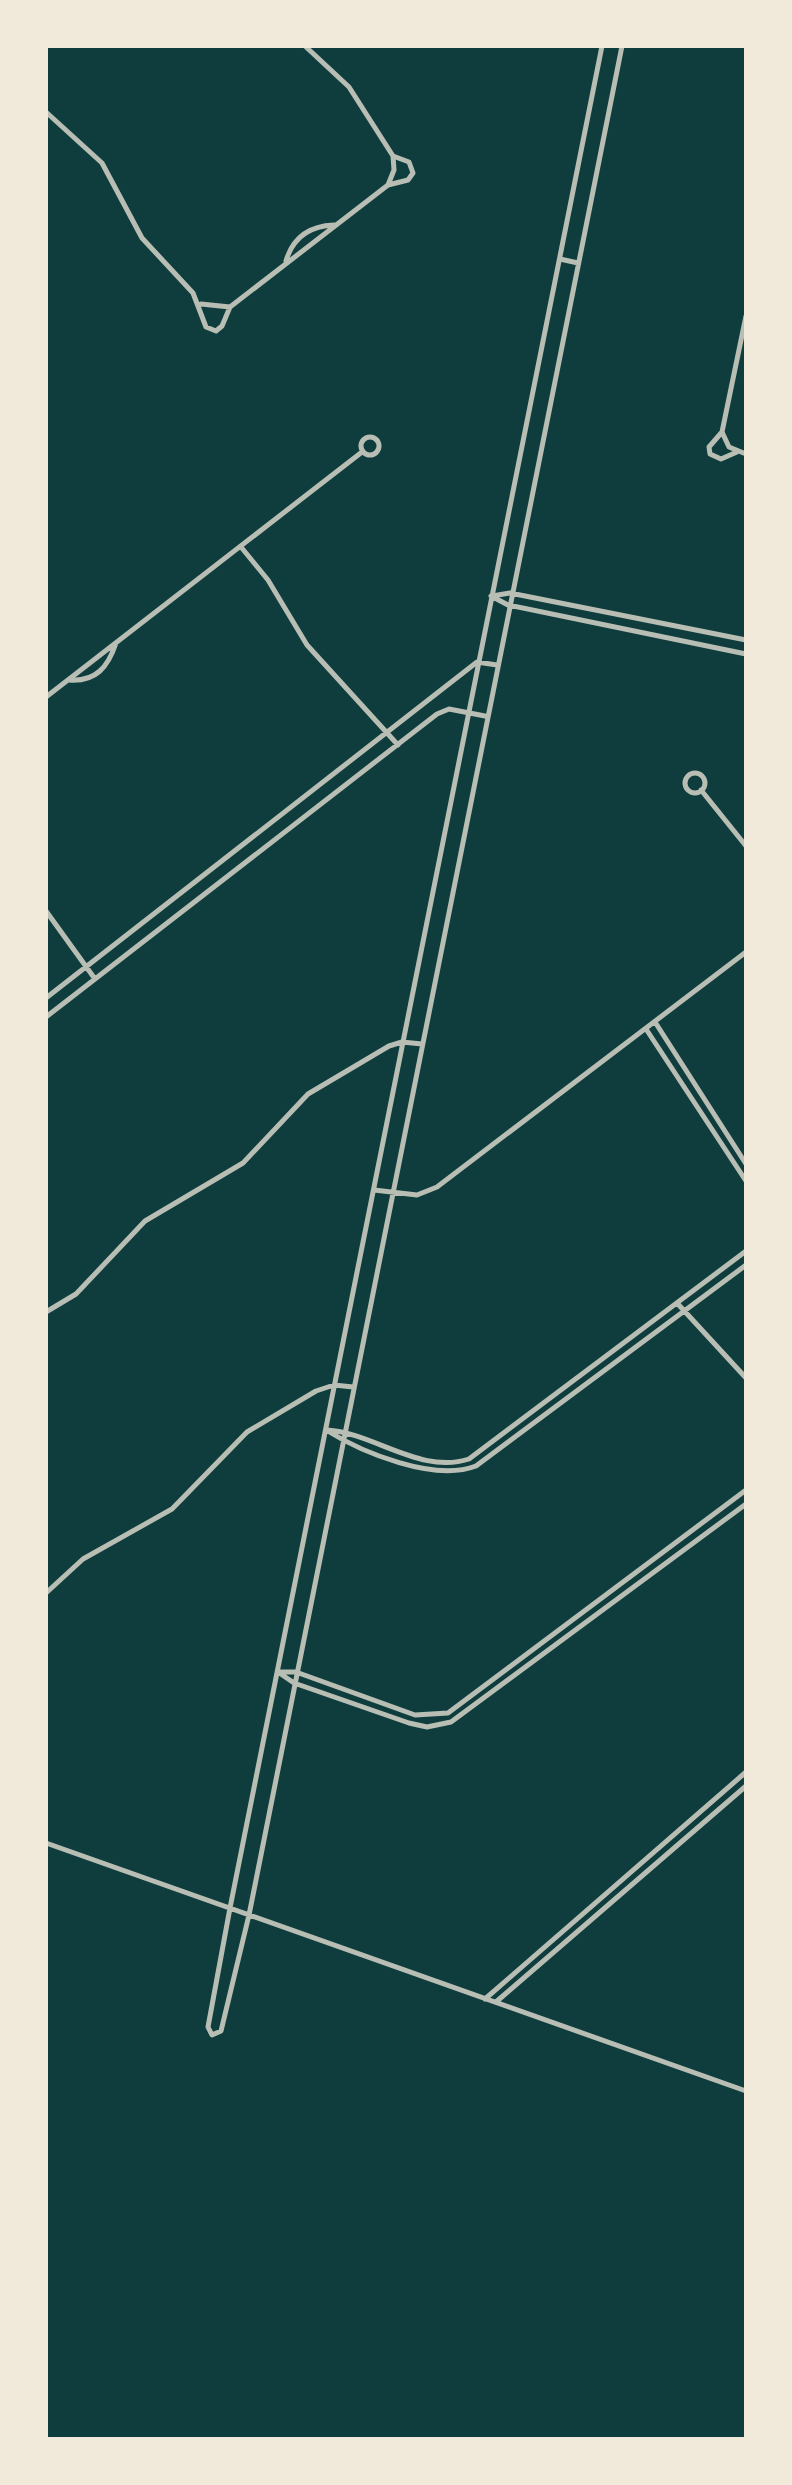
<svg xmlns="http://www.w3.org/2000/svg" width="792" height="2485" viewBox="0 0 792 2485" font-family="'Playfair Display',serif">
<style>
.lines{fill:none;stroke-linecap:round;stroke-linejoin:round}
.minor{stroke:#b8beb3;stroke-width:5}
</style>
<rect width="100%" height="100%" fill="#0f3d3e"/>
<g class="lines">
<!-- minor -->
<path class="minor" d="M602,46L230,1908L208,2027L212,2035L221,2031L249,1915L622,46
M46,112L102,163L142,238L193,293L206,327L216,331L222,326L230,307L388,185L408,180L413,173L409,162L393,156L349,87L305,46
M388,185L394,170L393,156
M560,259L578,263
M286,261C293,237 309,226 334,225
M201,304L230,307
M746,316L722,432L729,447L746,454
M722,432L709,447L710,454L721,459L737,452
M361 446a9 9 0 1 1 18 0a9 9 0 1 1-18 0Z
M241,547L268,580L307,645L398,745
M491,596L508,605L746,654
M492,596L510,593L746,640
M69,680C96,682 108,667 116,643
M46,697L362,452
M685 783a10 10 0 1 1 20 0a10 10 0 1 1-20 0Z
M701,790L746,846
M46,911L95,979
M46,998L477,662L497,665
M46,1017L437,714L449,709L485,716
M655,1022L746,1164
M646,1029L746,1181
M374,1190L417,1195L437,1187L746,952
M677,1303L746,1378
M46,1312L76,1294L145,1221L243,1163L308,1094L389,1046L402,1042L422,1044
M326,1430C363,1453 434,1482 476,1466L746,1265
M327,1430C374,1433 421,1475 469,1459L746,1251
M46,1593L83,1559L172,1509L247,1432L316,1391L334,1385L353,1387
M278,1672L294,1683L409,1723L427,1727L451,1722L746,1504
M278,1672H296L415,1715L448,1713L746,1490
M46,1843L746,2091
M485,1999L746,1772
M496,2002L746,1786"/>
</g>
<!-- border -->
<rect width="792" height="2485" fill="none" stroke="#f1e9da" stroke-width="96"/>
</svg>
